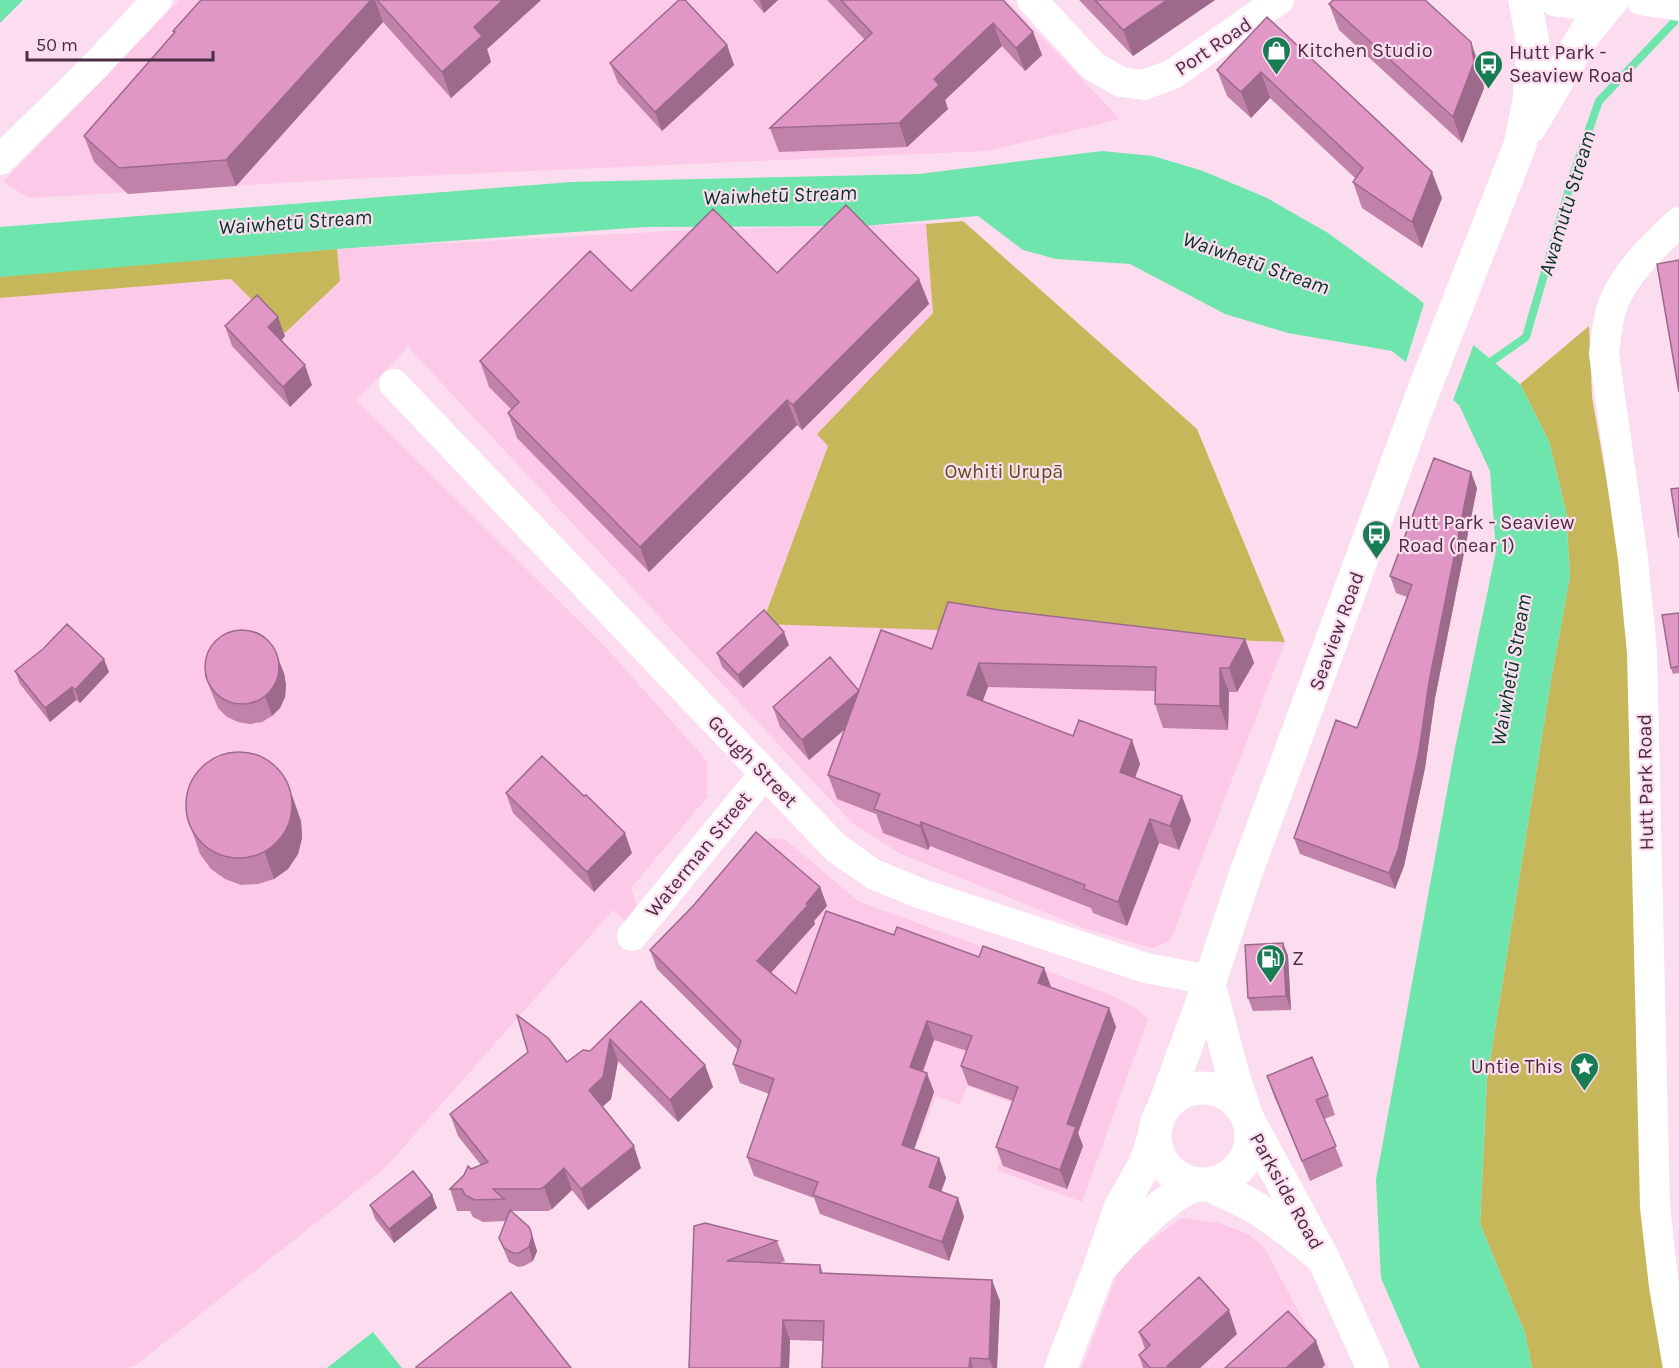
<svg xmlns="http://www.w3.org/2000/svg" width="1679" height="1368" viewBox="0 0 1679 1368" font-family="Karla,sans-serif">
<style>
.built{fill:#fcc9e8}
.green{fill:#c6b85a}
.water{fill:#6de5ad}
.pier{fill:#fcdcef}
.lines{fill:none;stroke-linecap:round;stroke-linejoin:round}
.stream{stroke:#6de5ad;stroke-width:8}
.minor{stroke:#fff;stroke-width:30}
.major{stroke:#fff;stroke-width:33}
.wall{fill:#c182aa}
.shaded-wall{fill:#9d6a8b}
.building{fill:#e097c6;stroke:#9d6a8b;stroke-width:1.5}
.labels{text-anchor:middle;stroke-width:4.5;stroke-linejoin:round;paint-order:stroke}
.street-label{font-size:20px;fill:#4b2e41;stroke:#fcdcef}
.poi-label{font-size:20px;fill:#4b2e41;stroke:#fcdcef;text-anchor:start}
.park-label{font-size:20px;fill:#585123;stroke:#fcdcef}
.water-label{font-size:21px;font-style:italic;fill:#003621;stroke:#fcdcef}
</style>
<rect width="100%" height="100%" fill="#fcdcef"/>
<!-- built -->
<path class="built" d="M179,0H1006L1120,119L988,151L347,179L29,198L3,182Z
M926,224L933,313L817,434L828,446L762,623L1285,642L1170,941L1152,948L1084,928L901,854L851,822L408,347L356,400L609,651L707,761V794L709,795L631,888L638,908L625,921L613,910L385,1168L136,1365L127,1368H0V298L231,279L285,333L340,281L337,249L691,230Z
M773,838L786,840L858,901L1109,994L1135,1008L1148,1019L1082,1202L997,1170L1020,1106L967,1086L960,1105L936,1096L919,1141L781,1090L677,940L757,841Z
M1181,1218L1219,1223L1248,1234L1264,1247L1329,1368H1082L1121,1264Z"/>
<!-- green -->
<path class="green" d="M963,221L1197,429L1285,642L762,624L828,446L817,434L933,313L926,224Z
M337,249L340,281L285,333L231,279L0,298V277L17,274Z
M1589,326L1592,397L1615,528L1632,677L1647,1268L1664,1368H1532L1525,1333L1480,1224L1487,1079L1551,680L1570,576L1566,512L1549,441L1520,384Z"/>
<!-- water -->
<path class="water" d="M0,0H23L0,23Z
M1102,151L1153,156L1203,171L1267,198L1328,233L1416,297L1520,384L1549,441L1566,512L1570,576L1551,680L1487,1079L1480,1224L1525,1333L1532,1368H1420L1381,1278L1376,1180L1455,748L1496,551L1490,471L1459,405L1392,351L1288,333L1225,314L1130,264L1056,259L1023,250L978,216L863,226L645,227L337,249L0,277V227L571,182L919,174Z
M373,1332L402,1368H327Z"/>
<!-- pier -->
<path class="pier" d="M1425,300L1475,341L1452,403L1405,365Z"/>
<g class="lines">
<!-- stream -->
<path class="stream" d="M1485,366L1526,337L1573,175L1599,101L1674,22"/>
<!-- minor -->
<path class="minor" d="M1032,0L1093,66L1121,82L1144,85L1173,74L1279,0
M1641,0L1679,6
M0,160L96,65L157,0
M394,384L836,848L873,874L922,894L1146,968L1210,980
M632,936L765,773
M1678,1368L1664,1286L1655,1207L1642,652L1633,559L1604,354C1606,338 1607,320 1613,304C1626,271 1654,246 1679,222"/>
<!-- major -->
<path class="major" d="M1556,0L1580,3L1607,0
M1530,127L1586,32L1612,0
M1209,984L1233,1075L1245,1111
M1155 1136a48 48 0 1 1 96 0a48 48 0 1 1-96 0Z
M1163,1109L1209,984L1246,873L1422,395L1520,145L1529,101L1533,44L1525,0
M1250,1123L1323,1258L1373,1368
M1099,1269C1120,1247 1173,1182 1206,1185C1212,1185 1219,1190 1224,1192C1262,1207 1292,1233 1323,1258
M1061,1368L1099,1269L1120,1208L1145,1164L1155,1134"/>
</g>
<!-- wall -->
<path class="wall" d="M201,0H541L487,49L491,62L451,98L383,22L236,186L128,194L94,162L84,136L174,34L173,31Z
M753,0H778L764,13Z
M827,0H1003L1033,32L1042,55L1025,71L1002,46L945,100L948,109L907,147L779,152L770,128L865,40Z
M1079,0H1215L1133,56Z
M1329,4L1480,68L1484,88L1462,143L1339,30Z
M1267,17L1442,198L1422,248L1362,208L1353,182L1355,178L1270,98L1251,118L1227,96L1217,70Z
M727,45L734,65L662,131L618,83L610,63Z
M777,273L919,279L929,304L802,430L797,425L649,572L517,438L508,413L511,409L489,387L480,361L631,291Z
M225,326L285,336L281,341L312,385L290,407L232,346Z
M1477,488L1435,698L1425,768L1404,866L1395,889L1300,854L1294,838L1357,728L1407,597L1396,593L1390,576Z
M999,610L1245,639L1254,663L1237,692H1229L1228,730L1163,728L1155,704V691L988,687L982,701L1073,736L1132,740L1140,764L1135,778L1191,820L1179,850L1159,843L1127,926L1093,913L1091,908L930,846L928,850L883,833L876,814L837,799L828,775L845,729L809,760L780,727L773,707L859,691Z
M1679,613V673L1673,674L1671,668Z
M789,645L743,688L722,667L717,653Z
M15,671L109,672L80,703L76,700L50,722L20,684Z
M284,673L286,685L285,697L280,708L272,716L262,722L250,724L238,722L227,717L218,708L205,676Z
M506,793L632,853L594,892L513,813Z
M301,821L302,838L298,854L288,869L274,879L258,884L241,885L225,879L211,869L200,854L191,828Z
M820,887L827,906L814,921L815,924L771,973L796,994L894,935L979,957L1044,968L1051,987L1109,1008L1116,1027L1078,1133L1083,1146L1067,1189L1003,1166L996,1147L1013,1101L968,1085L961,1066L967,1051L934,1040L923,1072L934,1092L914,1149L939,1158L946,1178L941,1192L958,1198L964,1217L949,1261L820,1214L814,1198L754,1176L747,1157L769,1094L740,1083L733,1064L738,1050L657,969L650,950Z
M1283,943L1288,956L1291,1010L1253,1011L1248,998Z
M641,1001L705,1065L713,1087L678,1122L618,1061L611,1099L602,1107L641,1168L588,1210L572,1190L552,1209L548,1211H511L531,1232L537,1251L533,1261L524,1266L518,1267L509,1262L499,1238L506,1221L483,1222L473,1217L470,1211H457L450,1189L471,1169L481,1165L458,1136L450,1114L590,1051Z
M1267,1076L1328,1095L1335,1115L1324,1119L1343,1166L1310,1181L1274,1096Z
M432,1195L437,1208L394,1243L375,1219L370,1205Z
M694,1226L777,1241L785,1261L780,1263L820,1265L823,1273L1000,1301L997,1368H822L823,1341L790,1340L789,1368H689Z
M1139,1332L1237,1334L1200,1368H1143L1139,1355L1145,1349Z"/>
<!-- shaded-wall -->
<path class="shaded-wall" d="M371,0H375L383,22L236,186L226,160Z
M503,0H541L487,49L491,62L451,98L442,72L474,27Z
M760,0H778L764,13Z
M1167,0H1215L1133,56L1123,30Z
M993,23L1002,46L945,100L948,109L907,147L899,123L934,79Z
M1033,32L1042,55L1025,71L1016,48Z
M1471,42L1480,68L1484,88L1462,143L1453,117Z
M727,45L734,65L662,131L655,112Z
M1261,72L1270,98L1251,118L1241,92Z
M1432,172L1442,198L1422,248L1412,222Z
M919,279L929,304L802,430L793,405Z
M278,317L285,336L275,347L268,327Z
M305,365L312,385L290,407L283,387Z
M787,400L797,425L649,572L640,547Z
M1471,472L1477,488L1435,698L1425,768L1404,866L1395,889L1389,873L1429,682Z
M784,632L789,645L743,688L738,675Z
M1245,639L1254,663L1237,692L1229,668Z
M276,653L284,673L286,685L285,697L280,708L272,716L265,696Z
M104,659L109,672L80,703L75,690Z
M979,663L988,687L976,719L967,695Z
M1220,668L1229,692L1228,730L1220,706Z
M72,687L76,700L50,722L45,708Z
M859,691L866,711L809,760L802,740Z
M1132,740L1140,764L1128,796L1120,772Z
M292,795L301,821L302,838L298,854L288,869L274,879L265,853Z
M1182,796L1191,820L1179,850L1170,826Z
M1150,819L1159,843L1127,926L1118,902Z
M921,822L930,846L928,850L920,826Z
M625,833L632,853L594,892L587,872Z
M820,887L827,906L814,921L815,924L764,980L757,961Z
M1283,943L1288,956L1291,1010L1286,996Z
M1044,968L1051,987L1045,1002L1038,983Z
M1109,1008L1116,1027L1078,1133L1083,1146L1067,1189L1060,1170L1067,1124Z
M927,1021L934,1040L917,1086L910,1067Z
M610,1039L618,1061L611,1099L597,1112L589,1090Z
M705,1065L713,1087L678,1122L670,1100Z
M927,1073L934,1092L909,1164L902,1145Z
M634,1146L641,1168L588,1210L581,1189Z
M939,1158L946,1178L936,1206L929,1187Z
M564,1168L572,1190L552,1209L544,1187Z
M432,1195L437,1208L394,1243L389,1229Z
M958,1198L964,1217L949,1261L942,1242Z
M531,1232L537,1251L533,1261L529,1247Z
M992,1280L1000,1301L997,1368H993L989,1359Z
M1229,1310L1237,1334L1200,1368H1168L1167,1366Z
M783,1320L790,1340L789,1368H781Z
M1316,1341L1325,1365L1322,1368H1286Z
M970,1358L973,1368H969Z"/>
<!-- building -->
<path class="building" d="M201,0H371L226,160L119,168L84,136L175,32L173,31Z
M377,0H503L474,27L482,36L442,72Z
M679,0H685L727,45L655,112L610,63Z
M841,0H1003L1033,32L1016,48L993,23L934,79L939,85L899,123L770,128L872,33Z
M1095,0H1167L1123,30Z
M1333,0H1425L1471,42L1474,62L1453,117L1329,4Z
M1267,17L1432,172L1412,222L1353,182L1363,168L1261,72L1241,92L1217,70Z
M846,205L919,279L793,405L787,400L640,547L508,413L519,402L480,361L590,251L631,291L713,209L777,273Z
M1679,260V392L1657,264Z
M257,295L278,317L268,327L305,365L283,387L225,326Z
M1434,458L1471,472L1429,682L1419,751L1398,850L1389,873L1294,838L1336,720L1357,728L1412,585L1390,576Z
M1679,488V538L1671,489Z
M948,602L999,610L1245,639L1229,668H1220V706L1155,704L1156,667L979,663L967,695L1073,736L1079,720L1132,740L1120,772L1182,796L1170,826L1150,819L1118,902L1084,889L1085,885L921,822L920,826L874,809L880,794L828,775L881,630L932,649Z
M764,610L784,632L738,675L717,653Z
M1679,613V666L1671,668L1662,615Z
M67,624L104,659L75,690L72,687L45,708L15,671L43,649Z
M205 667a37 37 0 1 1 74 0a37 37 0 1 1-74 0Z
M830,657L859,691L802,740L773,707Z
M186 805a53 53 0 1 1 106 0a53 53 0 1 1-106 0Z
M542,756L584,796L586,795L625,833L587,872L506,793Z
M756,832L820,887L806,904L808,905L757,961L796,994L826,911L894,935L897,927L979,957L983,946L1044,968L1038,983L1109,1008L1067,1124L1076,1127L1060,1170L996,1147L1018,1087L961,1066L972,1036L927,1021L910,1067L927,1073L902,1145L939,1158L929,1187L958,1198L942,1242L813,1195L818,1182L747,1157L774,1079L733,1064L741,1041L650,950L693,906Z
M1283,943L1286,996L1248,998L1245,945Z
M641,1001L705,1065L670,1100L610,1039L603,1077L589,1090L634,1146L581,1189L564,1168L544,1187L540,1189H493L504,1199L475,1200L465,1195L462,1189H450L464,1175L468,1166L471,1169L488,1162L450,1114L528,1052L517,1015L548,1038L567,1062L583,1050L590,1051Z
M1312,1057L1328,1095L1316,1100L1336,1146L1302,1161L1267,1076Z
M413,1171L432,1195L389,1229L370,1205Z
M510,1210L529,1227L531,1232L532,1237L529,1247L519,1253H513L504,1248L499,1238Z
M705,1223L777,1241L727,1261L820,1265V1273L992,1280L989,1359L970,1358L969,1368H822L824,1321L783,1320L781,1368H689L694,1226Z
M1199,1277L1229,1310L1167,1366L1169,1368H1150L1139,1355L1150,1345L1139,1332Z
M511,1292L571,1368H417L416,1367Z
M1288,1311L1316,1341L1286,1368H1225Z"/>
<!-- icons -->
<defs>
<symbol id="shop-pin" viewBox="-11 -11 22 30"><path d="M0 17L-7.5 6A9.5 9.5 0 1 1 7.5 6Z" fill="#187c55" stroke="#fcdcef"/><path d="M-5-2.5h2.3a2.7 3.5 0 0 1 5.4 0H5L5.5 6h-11ZM-1.5-2.5h3a1.5 2.3 0 0 0-3 0Z" fill="#fff"/></symbol>
<symbol id="bus-pin" viewBox="-11 -11 22 30"><path d="M0 17L-7.5 6A9.5 9.5 0 1 1 7.5 6Z" fill="#187c55" stroke="#fcdcef"/><path d="M-5-6H5V4H4V6H2V4H-2V6H-4V4H-5ZM-3.5-4V0h7V-4ZM-3.5 1.2v1.5H-2V1.2ZM2 1.2v1.5H3.5V1.2Z" fill="#fff"/></symbol>
<symbol id="fuel-pin" viewBox="-11 -11 22 30"><path d="M0 17L-7.5 6A9.5 9.5 0 1 1 7.5 6Z" fill="#187c55" stroke="#fcdcef"/><path d="M-5.5-6h7V0h2V4h1.3V-2.5L3-4.5l.8-.8L6-3V5H2.5V1h-1V6h-7ZM-4.2-4.7v3.2H.2V-4.7Z" fill="#fff"/></symbol>
<symbol id="sight-pin" viewBox="-11 -11 22 30"><path d="M0 17L-7.5 6A9.5 9.5 0 1 1 7.5 6Z" fill="#187c55" stroke="#fcdcef"/><path d="M0-6L1.8-2.2L6-1.7L2.9 1.2L3.7 5.4L0 3.3L-3.7 5.4L-2.9 1.2L-6-1.7L-1.8-2.2Z" fill="#fff"/></symbol>
</defs>
<g fill-rule="evenodd">
<use href="#shop-pin" x="1260" y="34" width="33" height="45"/>
<use href="#bus-pin" x="1472" y="48" width="33" height="45"/>
<use href="#bus-pin" x="1360" y="518" width="33" height="45"/>
<use href="#fuel-pin" x="1254" y="942" width="33" height="45"/>
<use href="#sight-pin" x="1568" y="1050" width="33" height="45"/>
</g>
<g class="labels">
<!-- street labels -->
<g class="street-label">
<text transform="translate(1213 46) rotate(-34)" y="7">Port Road</text>
<text transform="translate(1336 631) rotate(-70)" y="7">Seaview Road</text>
<text transform="translate(753 761) rotate(46)" y="7">Gough Street</text>
<text transform="translate(1645 782) rotate(-91)" y="7">Hutt Park Road</text>
<text transform="translate(698 854) rotate(-51)" y="7">Waterman Street</text>
<text transform="translate(1287 1191) rotate(61)" y="7">Parkside Road</text>
</g>
<!-- poi labels -->
<g class="poi-label">
<text x="1297" y="57">Kitchen Studio</text>
<text x="1509" y="59">Hutt Park -<tspan x="1509" dy="23">Seaview Road</tspan></text>
<text x="1398" y="529">Hutt Park - Seaview<tspan x="1398" dy="23">Road (near 1)</tspan></text>
<text x="1292" y="965">Z</text>
<text x="1563" y="1073" text-anchor="end">Untie This</text>
</g>
<!-- park labels -->
<g class="park-label">
<text x="1004" y="478">Owhiti Urupā</text>
</g>
<!-- water labels -->
<g class="water-label">
<text transform="translate(780 195) rotate(-2)" y="7">Waiwhetū Stream</text>
<text transform="translate(1567 203) rotate(-73)" y="7">Awamutu Stream</text>
<text transform="translate(295 222) rotate(-4)" y="7">Waiwhetū Stream</text>
<text transform="translate(1256 263) rotate(19)" y="7">Waiwhetū Stream</text>
<text transform="translate(1511 670) rotate(-80)" y="7">Waiwhetū Stream</text>
</g>
</g>
<!-- scale -->
<path d="M27 51v9h186v-9" fill="none" stroke="#4b2e41" stroke-width="3"/>
<text x="36" y="51" font-size="18" fill="#4b2e41" stroke="#fcdcef" stroke-width="4.5" paint-order="stroke">50 m</text>
</svg>
